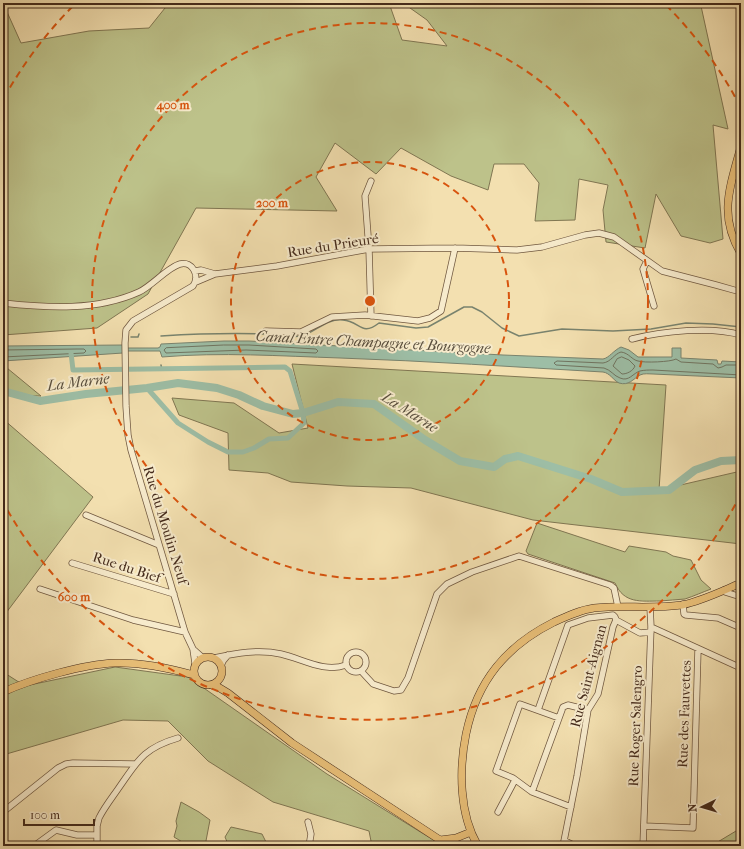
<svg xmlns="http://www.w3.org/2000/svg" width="744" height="849" viewBox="0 0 744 849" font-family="'IM FELL French Canon',serif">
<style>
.green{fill:#bdc28a;stroke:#807652}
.water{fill:#9dbea6;stroke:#79836e}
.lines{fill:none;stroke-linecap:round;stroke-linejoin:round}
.shore{stroke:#707460;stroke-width:1}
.stream{stroke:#79836e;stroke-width:1.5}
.canal{stroke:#9dbea6;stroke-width:5}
.river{stroke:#9dbea6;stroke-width:8}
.minor-casing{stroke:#705840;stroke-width:7}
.major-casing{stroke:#442a1b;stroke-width:8}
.minor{stroke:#f7ebcc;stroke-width:5.5}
.major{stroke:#eac078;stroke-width:7}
.ring{fill:none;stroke:#d8540e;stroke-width:2;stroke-dasharray:7 5}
.labels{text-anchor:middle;stroke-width:4;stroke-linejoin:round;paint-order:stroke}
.street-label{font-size:14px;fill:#442a1b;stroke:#f7ebcc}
.water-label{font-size:15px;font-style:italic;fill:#5a4f3e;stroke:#f7ebcc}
.centre{fill:#d8540e;stroke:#f7ebcc;stroke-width:2}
.ring-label{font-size:12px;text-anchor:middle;font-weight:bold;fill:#d8540e;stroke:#f7ebcc;stroke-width:4;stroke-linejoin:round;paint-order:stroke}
</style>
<rect width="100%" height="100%" fill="#f3e0b0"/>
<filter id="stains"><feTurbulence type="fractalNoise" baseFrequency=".005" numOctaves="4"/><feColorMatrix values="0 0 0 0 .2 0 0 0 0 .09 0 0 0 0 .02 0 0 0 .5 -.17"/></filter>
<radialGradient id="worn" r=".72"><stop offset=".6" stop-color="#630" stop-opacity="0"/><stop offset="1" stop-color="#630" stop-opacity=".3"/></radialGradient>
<!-- green -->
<path class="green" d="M3,3L21,43L89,31L149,28L169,3H389L402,40L447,46L427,20L403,3H701V6L728,129L713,125L723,239L710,243L681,236L656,194L645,248L606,242L603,210L608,185L579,179L575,220L535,221L539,183L524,164H494L488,190L451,176L401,148L376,174L335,143L316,177L337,211L196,208L148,294L97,328L3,335Z
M292,364L666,385L659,490L741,471V544L533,520L411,488L347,486L291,482L268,473L229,470L228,433L179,415L172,398L234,403L279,433L308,428Z
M7,367V368L41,396L3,395V368Z
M3,419L93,497L3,617Z
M537,523L625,552L629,546L666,552L673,556L691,560L701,580L711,589C703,592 694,596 685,599C677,600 668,600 660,601C641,601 624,604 615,583L528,554L526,551Z
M115,667L188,677L327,774L443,846H372L369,831L273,802L208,761L168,721L123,720L3,755V672L25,686Z
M181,802L199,812L210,820L205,846H183L184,843L174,837L177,826L176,821Z
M231,827L262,834L266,842L280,844L281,846H227L228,844L225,837Z
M741,828V846H711Z"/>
<!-- water -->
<path class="water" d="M224,341H249L503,355L603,359C609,358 614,350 621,347L629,350L638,357H672V348H681V358L717,360L718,364H721L722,361L741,362V378L653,374C649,374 644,373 640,375C633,379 629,386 619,383C613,380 610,373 603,372C515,367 428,361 340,358C280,356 221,352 162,357L160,351H124L123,353L3,361V346L123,345L124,348H158L160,347L161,344Z"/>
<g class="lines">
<!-- shore -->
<path class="shore" d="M224,345H249L316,349L318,351L316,353L246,350L166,353L164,350L166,348Z
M3,350L77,349H84L86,351L84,353L3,357
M622,357L629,360L635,366C633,371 627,374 622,374L613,366L617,359Z
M741,365H726L722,367L718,368L713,364L681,362L676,359C671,362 644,363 638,361C632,360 629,353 621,352C614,354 611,362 603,363L557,361L554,363L556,365L604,368C611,370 614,376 620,378C629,382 633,373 640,371C644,370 649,370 653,370L741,375"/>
<!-- stream -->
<path class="stream" d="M161,336C195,334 230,333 264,334C274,334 292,338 301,336C315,333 326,318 343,320C360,321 361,337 379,323L416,328L428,327L464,307H472L482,312L502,328L519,336L562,329L613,331L651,329L686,323L713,324L741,327
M131,337H138L139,334
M161,365L162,370"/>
<!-- canal -->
<path class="canal" d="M71,353L73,370L285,367L290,371L303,413L304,423L288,438L269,439L254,448L243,452H228L208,442L178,423L147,388"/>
<!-- river -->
<path class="river" d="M3,391L40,401L86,394L147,388L178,383L217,388L239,395L263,406L293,414L303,413L338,402L374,404L425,440L460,461L494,467L505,459L518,456L591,479L622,492L669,490L695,470L721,461L741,460"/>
<defs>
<path id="minor" d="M647,261L643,269L654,306
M195,271L201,270L215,274
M196,282L215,274L277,266L369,249L455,248L517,250L542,247L585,235L599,233L614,237L662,271L716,285L741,292
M3,303C48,308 97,311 139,292C152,286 168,267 180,264C193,261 200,276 193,286L133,321L126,330L125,343L126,406L128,435L131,450L185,632L193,649L195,663
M371,316L369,249L365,196L371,181
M266,331L301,332L332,317L365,315L418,321L430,318L441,311L455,248
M632,339C662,331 712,326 741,335
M86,515L159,545
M72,563L174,594
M40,589L133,620L185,632
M724,590L725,592L741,597
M683,604L684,614L686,615L718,618L741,628
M651,627L741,668
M193,649L202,657
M346 662a10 10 0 1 1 20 0a10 10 0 1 1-20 0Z
M214,658C237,653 259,649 281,654C303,659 324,673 346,665
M221,666L223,661L228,655
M361,671L373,684L394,691L401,690L408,678L437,594L447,584L472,572L519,556L610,585L614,588L618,607
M538,710L568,625L588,618L613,615L615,617L616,620
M559,718L520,704L496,771L513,778L532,792L571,807
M532,792L563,707L568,705L588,710
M3,812L58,768L66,764L73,763L135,764
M498,812L515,780
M308,822L311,834L309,846
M644,826L693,828L698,649
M565,841L575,846
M34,846L56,830L77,835H97
M97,846V826L99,818C104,808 111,799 118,789C137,762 143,748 178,738
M563,846L577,776L588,710L598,694L613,627L616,620L640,633L651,632
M622,846L643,845
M643,846L651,627L650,607"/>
<path id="major" d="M741,146C730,187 718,215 741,254
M194 671a14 14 0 1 1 28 0a14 14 0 1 1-28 0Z
M211,685L218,687L228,693L292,743L440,840C452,847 464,847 477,844
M3,692C32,679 84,664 115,663C142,662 169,668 194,675
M440,840L456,838L471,832
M478,846C459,814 459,769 466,734C477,681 506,646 554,622C567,616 580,610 594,608C623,605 653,609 682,605C702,601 722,591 741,583"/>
</defs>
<!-- minor casing -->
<use href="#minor" class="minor-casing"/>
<!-- major casing -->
<use href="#major" class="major-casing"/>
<!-- minor -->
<use href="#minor" class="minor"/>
<!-- major -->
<use href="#major" class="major"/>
</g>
<!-- distance rings -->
<g class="ring">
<circle cx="370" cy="301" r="139"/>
<circle cx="370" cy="301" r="278"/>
<path d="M741 494A418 418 0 0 1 4 504M4 98A418 418 0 0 1 74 5M666 5A418 418 0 0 1 741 108"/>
</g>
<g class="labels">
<!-- street labels -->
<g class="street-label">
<text transform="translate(333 245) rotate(-9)" y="5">Rue du Prieuré</text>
<text transform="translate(166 525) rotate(73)" y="5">Rue du Moulin Neuf</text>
<text transform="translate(127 567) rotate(18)" y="5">Rue du Bief</text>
<text transform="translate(588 676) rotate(-75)" y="5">Rue Saint-Aignan</text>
<text transform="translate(684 714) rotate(-88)" y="5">Rue des Fauvettes</text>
<text transform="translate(635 726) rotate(-88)" y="5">Rue Roger Salengro</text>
</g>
<!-- water labels -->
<g class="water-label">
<text transform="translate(373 342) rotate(3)" y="5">Canal Entre Champagne et Bourgogne</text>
<text transform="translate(78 382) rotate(-7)" y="5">La Marne</text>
<text transform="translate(410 412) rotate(32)" y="5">La Marne</text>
</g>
</g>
<circle cx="370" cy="301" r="6" class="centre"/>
<g class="ring-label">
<text x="173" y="109">400 m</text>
<text x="272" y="207">200 m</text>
<text x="74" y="601">600 m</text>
</g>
<!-- margin -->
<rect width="744" height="849" fill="none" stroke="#f3e0b0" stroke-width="16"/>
<rect x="4" y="4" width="736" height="841" fill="none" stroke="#442a1b" stroke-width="2"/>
<rect x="8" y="8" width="728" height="833" fill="none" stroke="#442a1b"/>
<!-- north arrow -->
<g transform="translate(702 807) rotate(265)" stroke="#f7ebcc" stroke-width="3" paint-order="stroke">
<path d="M0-3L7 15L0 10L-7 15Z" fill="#442a1b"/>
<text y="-6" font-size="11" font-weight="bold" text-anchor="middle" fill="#442a1b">N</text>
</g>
<!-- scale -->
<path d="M24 819v6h70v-6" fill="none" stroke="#442a1b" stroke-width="2"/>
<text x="30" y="819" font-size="12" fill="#442a1b" stroke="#f7ebcc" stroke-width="3" paint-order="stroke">100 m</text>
<rect width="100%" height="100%" filter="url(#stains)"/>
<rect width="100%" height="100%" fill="url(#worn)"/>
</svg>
